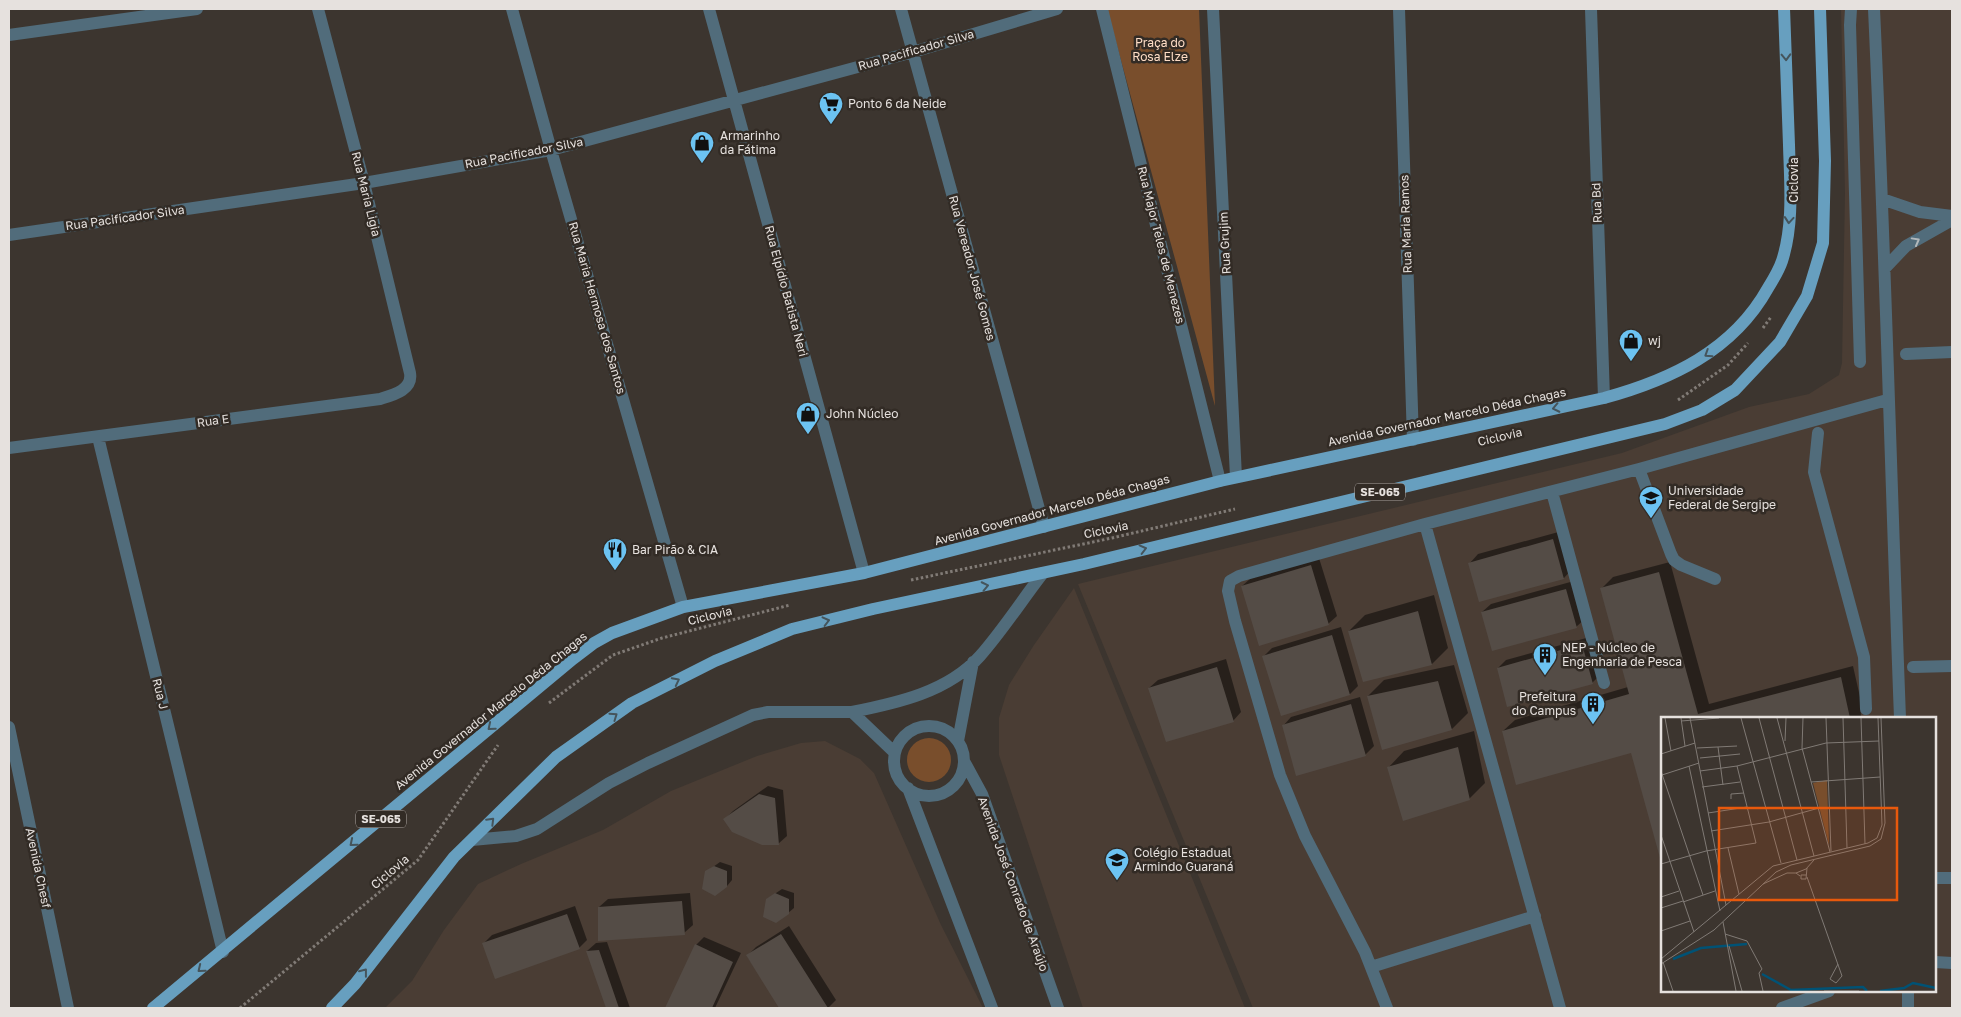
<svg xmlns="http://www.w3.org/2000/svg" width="1961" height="1017" viewBox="0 0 1961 1017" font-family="'Golos Text',sans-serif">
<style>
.built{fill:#4a3d34;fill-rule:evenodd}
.green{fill:#794e2c}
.shadow{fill:#0007}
.building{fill:#544c46}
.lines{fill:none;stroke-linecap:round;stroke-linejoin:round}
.path{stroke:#817b76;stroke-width:3;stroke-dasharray:2.5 2.5;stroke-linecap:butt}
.minor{stroke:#516c7b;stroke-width:12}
.major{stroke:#679fbf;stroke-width:12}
.oneway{stroke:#45545b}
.oneway2{stroke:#b2b8bb}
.labels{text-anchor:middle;stroke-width:5;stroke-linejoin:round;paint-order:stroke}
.shield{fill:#322b25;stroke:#b0aaa6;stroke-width:1}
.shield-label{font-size:11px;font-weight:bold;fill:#e6e1de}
.park-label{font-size:12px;fill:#feddc6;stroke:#322b25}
.street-label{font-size:12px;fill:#e6e1de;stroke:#322b25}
.poi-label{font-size:12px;fill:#e6e1de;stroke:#322b25;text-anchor:start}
.inset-river{fill:none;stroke:#005275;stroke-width:2.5}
.inset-road{fill:none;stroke:#807a75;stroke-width:1}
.view{fill:#e8590c;fill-opacity:0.15;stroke:#e8590c;stroke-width:2.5}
.inset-edge{fill:none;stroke:#e6e1de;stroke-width:2.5}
</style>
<rect width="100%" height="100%" fill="#3c352f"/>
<!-- built -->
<path class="built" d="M1841,9H1952V1008H1253L1078,584L1622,453L1749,407L1809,394L1839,375L1842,363L1845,193ZM1662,718H1935V991H1662Z
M1074,588L1245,1008H1083L999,755V718L1009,685L1034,645Z
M825,741L860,759L874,773L941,925L983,1008H385L412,981L444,930L478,884L521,864L603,830L671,791L757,756L801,743Z"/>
<!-- green -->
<path class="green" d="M1107,9H1199L1215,406Z
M907 760a22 22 0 1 1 44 0a22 22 0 1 1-44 0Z"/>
<!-- shadow -->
<path class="shadow" d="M1562,531L1572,569L1564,578L1480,600L1470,563L1478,554Z
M1319,558L1337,616L1328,624L1242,586L1251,578Z
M1670,562L1709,704L1853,666L1860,697L1861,717L1662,718V863L1632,752L1503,731L1515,720L1628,687L1601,589L1613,577Z
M1574,581L1585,619L1576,627L1482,612L1491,604Z
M1434,595L1448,648L1432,664L1349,631L1365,615Z
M1341,627L1358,686L1350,694L1281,714L1264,656L1272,648Z
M1590,637L1601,674L1592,683L1498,668L1506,660Z
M1226,659L1241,712L1233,721L1149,688L1158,680Z
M1454,665L1468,713L1452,729L1368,696L1384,680Z
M1360,697L1374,746L1365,755L1283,726L1291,717Z
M1474,731L1485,783L1469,799L1388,768L1404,751Z
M768,786L783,790L787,836L778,844L725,819L733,811Z
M720,862L732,866V880L727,886L706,872Z
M782,889L794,893V908L788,913L767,899Z
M690,893L693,925L684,933L599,907L608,899Z
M575,906L587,940L579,948L484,943L492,935Z
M789,926L836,1000L828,1008H781L747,956L756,947Z
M704,937L741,953L715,1008H667L696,945Z
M607,942L630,1008H607L587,951L596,943Z"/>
<!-- building -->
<path class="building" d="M1553,539L1564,579L1479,602L1468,563Z
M1311,565L1329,625L1259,646L1241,586Z
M1659,572L1698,714L1841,677L1850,718H1662V865L1631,753L1516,785L1502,731L1629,694L1600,588Z
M1566,589L1577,628L1492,651L1481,612Z
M1418,611L1432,665L1363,682L1348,631Z
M1332,635L1350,695L1281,716L1262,656Z
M1582,644L1593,684L1507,707L1497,668Z
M1217,667L1234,722L1166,742L1148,688Z
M1438,681L1452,730L1382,750L1367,696Z
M1351,704L1366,756L1296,776L1282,725Z
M1458,747L1470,800L1403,821L1387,767Z
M759,794L775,798L779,845H762L732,832L723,819Z
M714,866L727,871V887L715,896L702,889L705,871Z
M775,893L789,899V914L776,923L763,917L766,899Z
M682,901L685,935L598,941V907Z
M567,914L580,949L495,979L482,943Z
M781,934L828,1008H779L746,955Z
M695,944L733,962L712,1008H665Z
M599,950L619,1008H606L586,951Z"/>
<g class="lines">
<!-- path -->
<path class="path" d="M1763,328L1771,317
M1678,400L1728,365L1748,343
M911,580L1112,538L1235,509
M549,703L613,655L662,638L790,605
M240,1008L418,860L498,745"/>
<!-- minor -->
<path class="minor" d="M512,9L551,150L683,607
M709,9L864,573
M901,9L1044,527
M1102,9L1220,481
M1213,9L1236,477
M1399,9L1413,440
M1591,9L1604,398
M1851,9L1850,25L1860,362
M1874,9C1885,245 1891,482 1900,718
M9,35L197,9
M1882,199L1920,212L1952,216
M9,235L364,183L551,150L913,52L1057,9
M1885,268L1906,246L1952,220
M1906,354L1952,352
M1818,433L1814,472L1864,657L1866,709
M98,437L223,952
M9,448L380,399C393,395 413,390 410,373L364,183L318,9
M1639,469L1671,554L1674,560L1681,565L1715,579
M1552,492L1604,683
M1425,524L1560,1008
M1913,667L1952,666
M852,712C897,703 948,692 980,656C1003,630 1022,600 1043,573
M894 761a35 35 0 1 1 70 0a35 35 0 1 1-70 0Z
M9,727L68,1008
M958,741L973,662
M964,761L982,794L1058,1008
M908,788L992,1008
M472,840L516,836L537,829L609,783L648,763L753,715L768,712H852L895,753
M1935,878H1952
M1935,962L1952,963
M1371,967L1535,916
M1908,991V1008
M1387,1008L1365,952L1305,836L1280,775L1235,621L1228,591L1230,581L1239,576L1425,524L1639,469L1887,400
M1782,1008L1829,991"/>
<!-- major -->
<path class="major" d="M153,1008L573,659L594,643L612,633L683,607L864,573L1220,481L1604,398C1670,380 1733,351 1768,288C1773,280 1779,270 1782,261C1794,224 1790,183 1789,145C1787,99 1786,54 1784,9
M332,1008L355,984L454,857L556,757L632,703L715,661L792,629L873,609L1084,564L1665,424L1702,410L1735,390L1780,342L1807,296L1823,243L1825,161L1820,9"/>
</g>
<!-- one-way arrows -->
<defs><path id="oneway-chevron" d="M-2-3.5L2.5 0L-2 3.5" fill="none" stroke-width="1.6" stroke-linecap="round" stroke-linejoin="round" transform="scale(1.25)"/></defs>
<g class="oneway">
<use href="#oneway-chevron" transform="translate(1786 57) rotate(88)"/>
<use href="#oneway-chevron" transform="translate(1789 220) rotate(95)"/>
<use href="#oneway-chevron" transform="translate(1708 354) rotate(147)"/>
<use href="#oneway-chevron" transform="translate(1556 408) rotate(168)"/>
<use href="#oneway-chevron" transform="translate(1143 549) rotate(-14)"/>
<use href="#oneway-chevron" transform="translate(985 586) rotate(-12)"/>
<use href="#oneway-chevron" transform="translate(826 621) rotate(-14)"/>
<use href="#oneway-chevron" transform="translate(676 681) rotate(-27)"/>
<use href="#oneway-chevron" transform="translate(614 716) rotate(-35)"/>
<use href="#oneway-chevron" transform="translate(491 727) rotate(140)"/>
<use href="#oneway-chevron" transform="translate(491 821) rotate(-45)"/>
<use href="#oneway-chevron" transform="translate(353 843) rotate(140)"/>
<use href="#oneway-chevron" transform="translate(201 969) rotate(141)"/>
<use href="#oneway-chevron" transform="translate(364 972) rotate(-52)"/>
</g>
<use class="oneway2" href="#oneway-chevron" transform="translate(1916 241) rotate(-29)"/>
<!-- icons -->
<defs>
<symbol id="supermarket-pin" viewBox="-11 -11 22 30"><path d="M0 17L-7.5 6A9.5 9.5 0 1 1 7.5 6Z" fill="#6cc3f2" stroke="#322b25"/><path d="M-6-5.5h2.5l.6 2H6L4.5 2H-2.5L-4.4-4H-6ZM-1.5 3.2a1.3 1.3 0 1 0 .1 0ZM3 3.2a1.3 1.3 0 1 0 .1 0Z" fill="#111"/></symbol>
<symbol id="shop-pin" viewBox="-11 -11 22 30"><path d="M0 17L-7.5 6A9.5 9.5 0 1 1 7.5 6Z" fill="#6cc3f2" stroke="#322b25"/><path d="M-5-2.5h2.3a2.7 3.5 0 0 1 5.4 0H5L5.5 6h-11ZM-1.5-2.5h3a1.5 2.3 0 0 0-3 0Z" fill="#111"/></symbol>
<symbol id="university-pin" viewBox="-11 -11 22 30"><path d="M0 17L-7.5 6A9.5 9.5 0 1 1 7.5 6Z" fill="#6cc3f2" stroke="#322b25"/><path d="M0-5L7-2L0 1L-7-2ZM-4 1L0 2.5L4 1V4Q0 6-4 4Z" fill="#111"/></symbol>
<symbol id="restaurant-pin" viewBox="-11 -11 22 30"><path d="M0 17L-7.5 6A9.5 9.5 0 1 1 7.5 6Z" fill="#6cc3f2" stroke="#322b25"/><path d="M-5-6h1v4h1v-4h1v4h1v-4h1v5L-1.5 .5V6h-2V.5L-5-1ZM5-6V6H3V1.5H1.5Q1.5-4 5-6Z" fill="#111"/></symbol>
<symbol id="building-pin" viewBox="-11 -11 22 30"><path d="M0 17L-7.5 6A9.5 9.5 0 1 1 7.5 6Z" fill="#6cc3f2" stroke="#322b25"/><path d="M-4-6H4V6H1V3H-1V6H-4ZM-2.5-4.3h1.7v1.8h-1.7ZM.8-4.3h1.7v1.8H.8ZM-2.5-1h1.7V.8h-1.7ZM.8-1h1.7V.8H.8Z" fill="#111"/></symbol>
<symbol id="school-pin" viewBox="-11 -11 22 30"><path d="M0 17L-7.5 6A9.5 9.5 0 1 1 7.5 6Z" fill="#6cc3f2" stroke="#322b25"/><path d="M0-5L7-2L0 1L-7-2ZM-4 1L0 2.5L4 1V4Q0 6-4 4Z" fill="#111"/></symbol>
</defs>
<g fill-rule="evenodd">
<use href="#supermarket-pin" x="817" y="90" width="28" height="38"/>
<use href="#shop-pin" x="688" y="129" width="28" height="38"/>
<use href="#shop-pin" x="1617" y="327" width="28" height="38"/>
<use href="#shop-pin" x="794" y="400" width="28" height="38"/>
<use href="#university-pin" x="1637" y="484" width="28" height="38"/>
<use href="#restaurant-pin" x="601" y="536" width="28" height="38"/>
<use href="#building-pin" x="1531" y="641" width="28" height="38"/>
<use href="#building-pin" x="1579" y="690" width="28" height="38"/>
<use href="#school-pin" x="1103" y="846" width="28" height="38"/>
</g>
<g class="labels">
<!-- shield labels -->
<g class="shield">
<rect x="1355" y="483.5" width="50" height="17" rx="4"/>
<rect x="356" y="810.5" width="50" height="17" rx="4"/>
</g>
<g class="shield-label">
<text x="1380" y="496">SE-065</text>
<text x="381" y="823">SE-065</text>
</g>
<!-- park labels -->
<g class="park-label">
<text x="1160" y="47">Praça do<tspan x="1160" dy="14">Rosa Elze</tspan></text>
</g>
<!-- street labels -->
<g class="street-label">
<text transform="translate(916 50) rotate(-16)" y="4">Rua Pacificador Silva</text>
<text transform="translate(524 153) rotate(-11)" y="4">Rua Pacificador Silva</text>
<text transform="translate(1794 180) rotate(-90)" y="4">Ciclovia</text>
<text transform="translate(366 194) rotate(76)" y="4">Rua Maria Ligia</text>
<text transform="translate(1597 203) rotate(-92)" y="4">Rua Bd</text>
<text transform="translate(125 218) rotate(-8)" y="4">Rua Pacificador Silva</text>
<text transform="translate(1406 224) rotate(-92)" y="4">Rua Maria Ramos</text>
<text transform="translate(1225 243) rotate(-93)" y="4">Rua Grujim</text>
<text transform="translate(1161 245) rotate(76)" y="4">Rua Major Teles de Menezes</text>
<text transform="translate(972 268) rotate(75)" y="4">Rua Vereador José Gomes</text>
<text transform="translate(786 291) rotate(75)" y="4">Rua Elpídio Batista Neri</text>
<text transform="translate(597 308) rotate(74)" y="4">Rua Maria Hermosa dos Santos</text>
<text transform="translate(1447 417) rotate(-12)" y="4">Avenida Governador Marcelo Déda Chagas</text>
<text transform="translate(213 421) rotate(-8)" y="4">Rua E</text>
<text transform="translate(1500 437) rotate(-13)" y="4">Ciclovia</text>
<text transform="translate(1052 510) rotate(-15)" y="4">Avenida Governador Marcelo Déda Chagas</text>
<text transform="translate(1106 530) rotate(-12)" y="4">Ciclovia</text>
<text transform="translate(710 616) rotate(-14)" y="4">Ciclovia</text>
<text transform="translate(160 694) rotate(76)" y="4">Rua J</text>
<text transform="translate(491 711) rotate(-39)" y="4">Avenida Governador Marcelo Déda Chagas</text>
<text transform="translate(38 868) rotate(78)" y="4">Avenida Chesf</text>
<text transform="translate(390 872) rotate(-40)" y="4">Ciclovia</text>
<text transform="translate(1013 884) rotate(70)" y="4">Avenida José Conrado de Araújo</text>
</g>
<!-- poi labels -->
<g class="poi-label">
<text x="848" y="108">Ponto 6 da Neide</text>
<text x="720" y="140">Armarinho<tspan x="720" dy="14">da Fátima</tspan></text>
<text x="1648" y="345">wj</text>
<text x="826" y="418">John Núcleo</text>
<text x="1668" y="495">Universidade<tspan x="1668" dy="14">Federal de Sergipe</tspan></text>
<text x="632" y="554">Bar Pirão &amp; CIA</text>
<text x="1562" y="652">NEP - Núcleo de<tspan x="1562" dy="14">Engenharia de Pesca</tspan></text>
<text x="1576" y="701" text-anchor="end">Prefeitura<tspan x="1576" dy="14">do Campus</tspan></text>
<text x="1134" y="857">Colégio Estadual<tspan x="1134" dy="14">Armindo Guaraná</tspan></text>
</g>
</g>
<!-- overview -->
<g transform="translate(1661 717)">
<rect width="275" height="275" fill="#3c352f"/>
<path d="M166,63L168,128L152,66Z" fill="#794e2c"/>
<path class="inset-river" d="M12,242L40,231L86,227M101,257L130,273L202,270L206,274M219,274L243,271L252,266L275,271"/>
<path class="inset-road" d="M4,1L10,34M20,1L24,29M29,1L65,188M80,1L120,146M98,1L136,143M116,1L153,139M142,1L141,31L169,135M165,1L170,134M182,1L186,131M200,1L204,127M20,4L58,1M124,24L125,1M57,30L62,68M36,31L76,29M0,37L34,26M39,41L79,37M28,49L59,194M0,54L42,178M39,54L76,49L165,26L218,24M1,58L38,46M150,65L219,60M41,70L79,65M70,82V77L83,76M47,96L86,90M50,114L108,105L158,91M0,118L33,215M67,131L78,177M0,147L45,134L95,126L76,49M135,156L145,152L153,143M145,158H140V162H145L146,151M146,160L181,259L175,266L169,262L177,247M102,167L126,156H135L139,159M0,180L18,174M22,185L54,174M0,191L22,184M62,205L75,274M0,214L29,204M64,217L86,224L101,252L98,256L102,274M68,229L81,274M0,242L112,149L207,126L216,121L221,108L217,1M2,245L12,274M0,247L53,213L115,155L130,148L209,129L220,122L224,106L220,1M163,274H198"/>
<path class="view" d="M58,91H236V183H58Z"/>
<rect width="275" height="275" class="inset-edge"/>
</g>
<!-- border -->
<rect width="1961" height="1017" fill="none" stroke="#e6e1de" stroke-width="20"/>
</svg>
